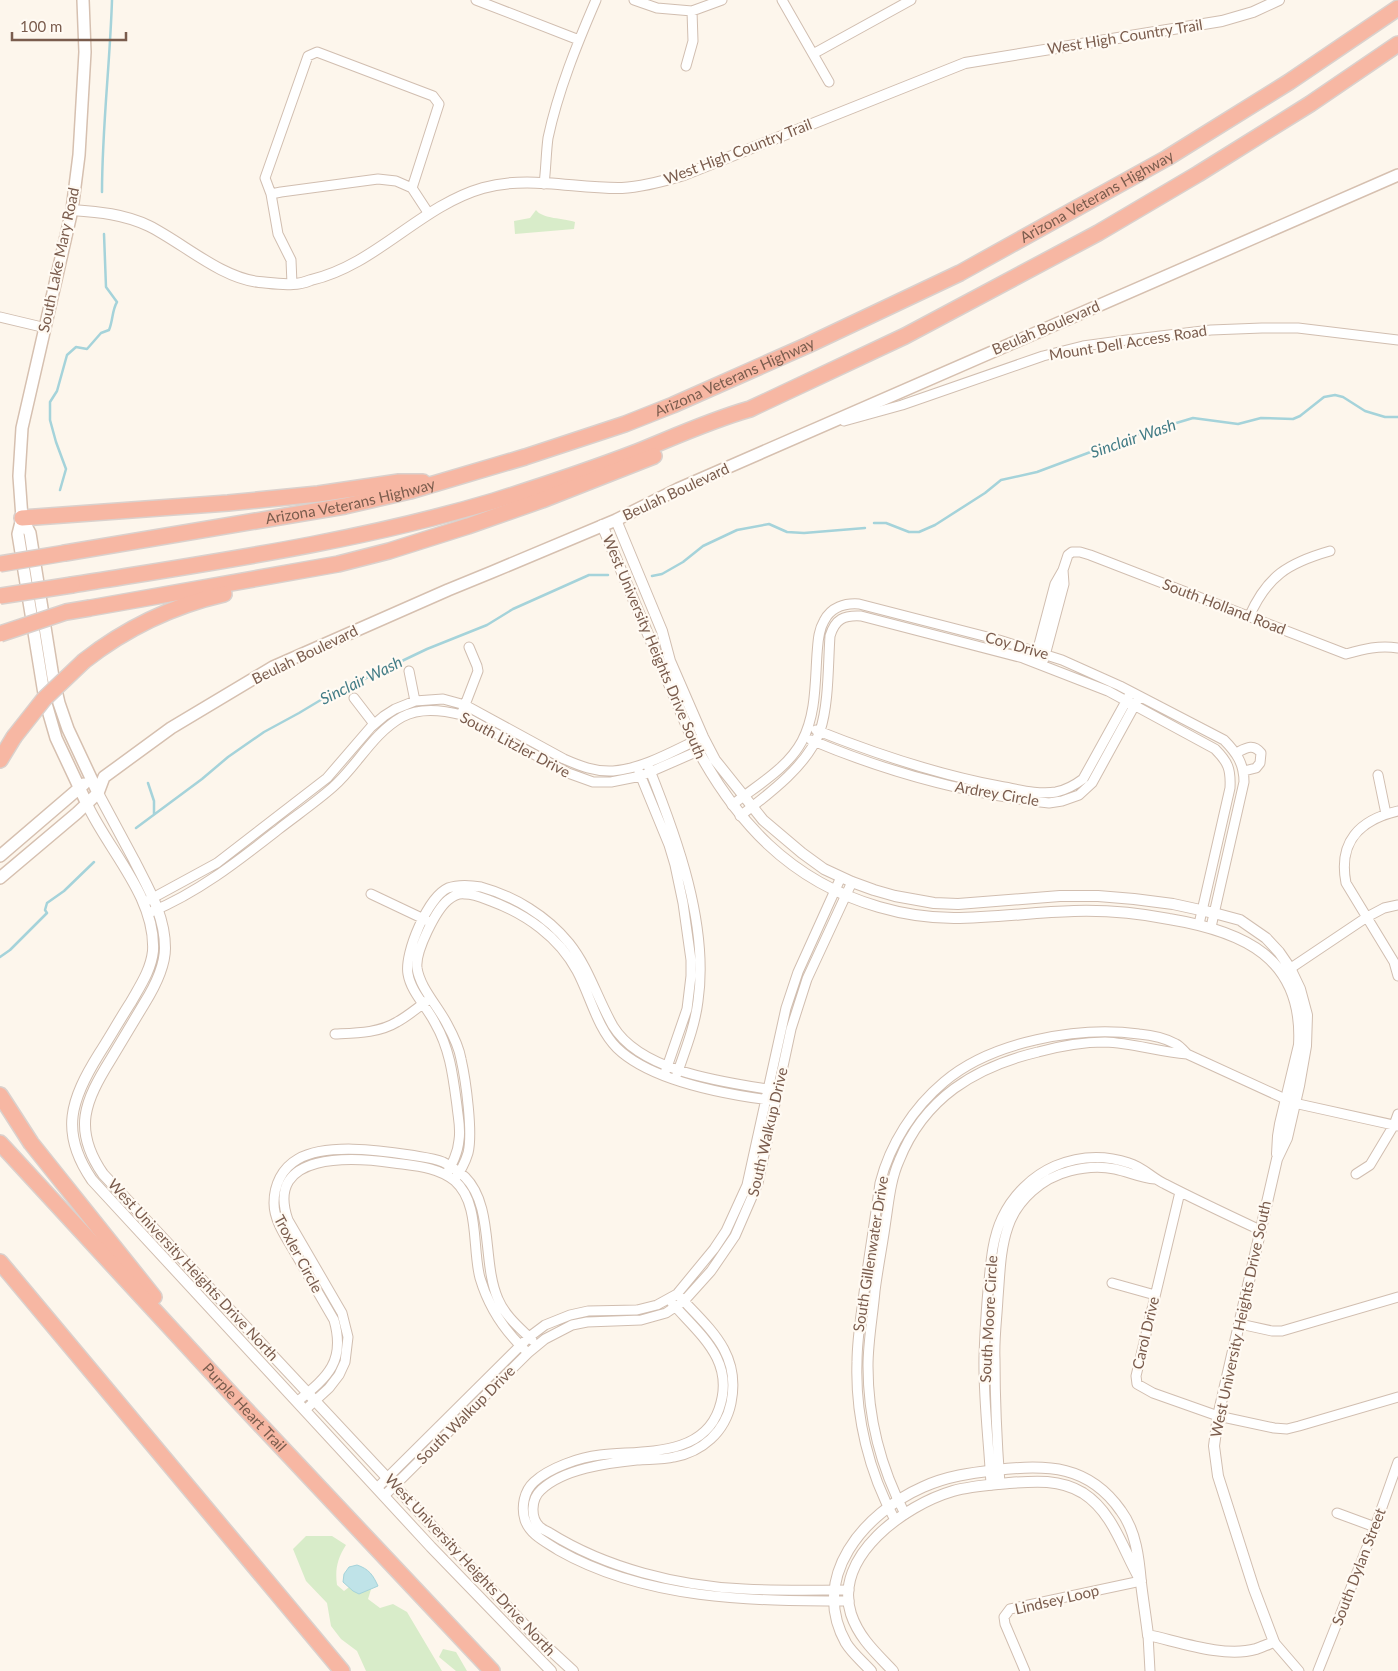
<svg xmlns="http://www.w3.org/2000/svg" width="1398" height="1671" viewBox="0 0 1398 1671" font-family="Lato,sans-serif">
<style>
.green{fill:#d8ecc9}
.water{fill:#bfe3e8;stroke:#a5d3da}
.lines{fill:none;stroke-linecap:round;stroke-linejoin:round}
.stream{stroke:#a5d3da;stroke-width:2.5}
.minor-casing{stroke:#d1beb0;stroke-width:11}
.tertiary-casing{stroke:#d1beb0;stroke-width:12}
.secondary-casing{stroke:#d6c0b0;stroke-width:14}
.motorway-casing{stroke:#dad1cd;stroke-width:18}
.minor{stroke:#fff;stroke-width:9}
.tertiary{stroke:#fff;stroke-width:10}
.secondary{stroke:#fff;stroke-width:11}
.motorway{stroke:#f7b7a3;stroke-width:15}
.motorway-bridge-casing{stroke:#dad1cd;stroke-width:18;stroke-linecap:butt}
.motorway-bridge{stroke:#f7b7a3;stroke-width:15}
.labels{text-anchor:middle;stroke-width:4.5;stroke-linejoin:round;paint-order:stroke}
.street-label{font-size:15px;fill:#7a5c4d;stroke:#fffaf3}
.water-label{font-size:16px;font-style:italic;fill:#437c86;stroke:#fffaf3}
</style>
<rect width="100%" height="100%" fill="#fdf6ec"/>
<!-- green -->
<path class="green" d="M536,210C542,219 564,218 575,222L574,229L515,234L514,221L530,218Z
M306,1536H332L346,1545C337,1559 335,1570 337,1585L344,1591L357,1581L373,1583L368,1599L380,1608L393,1604L407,1612L442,1671H366L357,1651L341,1639L331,1626L327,1603L306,1581L293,1549Z
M443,1649L456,1652L467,1671H456L439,1657Z"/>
<!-- water -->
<path class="water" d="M357,1565C369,1569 373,1575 378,1586L359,1594L353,1591L343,1582L344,1574L349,1567Z"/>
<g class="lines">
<!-- stream -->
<path class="stream" d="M102,192C102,128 110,64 112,0
M60,490L66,469L56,442L50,420V402L57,391L67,355L76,347L87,349L101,333L109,330C113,321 112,310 117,302L106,287L104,234
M874,523H886L909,532H919L935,525L985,493L1001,480L1037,472L1136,435L1193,418L1238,424L1261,418L1293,419L1300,416L1324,397L1335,395L1343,397L1365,411L1385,417H1398
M652,576L662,574L683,562L703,546L737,530L769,524L787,532L804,533L865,528
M148,783L154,801V814
M136,828L202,779L228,757L264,732L299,713L354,680L360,681L427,649L487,625L513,609L589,575H608
M0,957L10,950L47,913L45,910L47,903L64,891L94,862"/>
<defs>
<path id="minor" d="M476,0L579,40
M634,0L657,8L692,11L722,0
M782,0L829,82
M813,54L911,0
M686,66L693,41L692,11
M544,184C546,169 546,153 548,138C558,91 577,44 596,0
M412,188L429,214
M271,194L281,192L378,179L396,181L412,188L439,104L433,96L317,52L308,56L265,178L271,194L278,234L291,260L292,284
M0,317L46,328
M844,421L902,405L1043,356L1083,346L1127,340L1211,330L1262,328H1298L1398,340
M1249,617C1267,576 1288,563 1330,551
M1036,656L1055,584L1063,570L1068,555L1072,552H1080L1090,555L1346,654C1364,649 1379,645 1398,648
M1044,659L1064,584L1063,570
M409,671L415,701
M354,698L374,724
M463,710L478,671L477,666L469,647
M816,730C876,754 935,774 999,786C1017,789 1037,795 1056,792C1066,790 1075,785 1083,779L1129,696
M811,740C887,772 967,794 1049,803L1062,801L1079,795L1092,783L1137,701
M1236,753C1246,748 1253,743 1261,753L1260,763L1256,768L1244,771
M649,768C677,838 709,925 698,1001C695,1026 685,1051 677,1074
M639,772L669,845L675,865L683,903L691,960V976L687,1009L666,1070
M1378,775L1386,814
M732,805C756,786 787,769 802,741C816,715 815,683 817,654C818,643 818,631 824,621C831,607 845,603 859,604L999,640L1062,660L1120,686L1224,740C1237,753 1244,764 1244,782L1211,927
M1398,811C1359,820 1338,842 1346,883L1394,962L1398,976
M740,816C769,794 808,765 820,731C829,704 828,664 830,636C835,619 844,615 861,616L1023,658L1108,691L1215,749C1228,762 1231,769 1230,788L1199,924
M371,894L428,921
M149,900L217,863L327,778L371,727L384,716L395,709L415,701L443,699L465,705L564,759C580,766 595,772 613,771C643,769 675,750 703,737
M151,912C199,892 238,861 279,829C297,815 316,802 333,787C357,766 373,733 402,717C420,707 443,710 462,715L568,773L593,782H611L641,776L705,748
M1285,972L1367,917L1384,908L1398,905
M335,1034C356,1033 379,1033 397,1022C408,1016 417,1008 427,1001
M1356,1174L1370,1165L1394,1125L1398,1114
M446,1175C452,1164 458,1153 459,1140C461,1128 458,1117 457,1106C453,1076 450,1049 435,1023C427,1007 411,992 408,974C404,953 428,897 448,888C459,884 470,885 481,887C514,896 547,916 569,943C589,968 597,998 613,1026C641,1072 724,1082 773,1090
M454,1180C460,1172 465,1163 468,1153C473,1133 466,1081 461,1059C459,1047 453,1035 447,1024C438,1006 420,988 417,968C415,951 436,910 448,900C453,896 459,893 465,894C474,894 483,898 491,901C526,914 559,937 577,971C590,995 597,1028 617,1048C651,1081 724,1094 769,1100
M1180,1192L1136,1376L1137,1384L1153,1393L1218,1416L1274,1428L1287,1429L1299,1426L1398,1397
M1112,1283L1155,1295
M680,1297C711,1330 741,1354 731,1403C725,1432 702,1452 674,1457C662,1460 649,1459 637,1460C607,1463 563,1469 541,1490C531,1499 530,1518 540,1527C543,1530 547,1531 550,1533C606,1568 678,1586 744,1589C779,1591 814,1590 849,1590
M672,1303C700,1335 736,1361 719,1409C702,1458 641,1450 600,1455C580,1457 549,1468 534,1482C524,1491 521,1507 525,1520C530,1535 546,1542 558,1550C646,1600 750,1601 849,1601
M1240,1324L1272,1331H1282L1398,1297
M298,1401C327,1377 346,1362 334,1320C322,1299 310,1279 298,1258C289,1241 274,1223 274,1203C274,1185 282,1168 298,1159C326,1143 379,1150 410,1155C421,1157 433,1158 443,1162C451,1166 459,1172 465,1177C494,1206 482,1263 498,1299C505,1316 520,1328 532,1340
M305,1410L329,1388L339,1375L345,1362L348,1337L342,1313L288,1220C264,1151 353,1157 394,1163C416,1166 438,1167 455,1181C480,1203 472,1249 480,1278C488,1305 504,1330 524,1349
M1000,1484C997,1443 995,1401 995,1359C994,1339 997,1319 998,1298C1000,1275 1000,1250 1008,1227C1017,1200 1042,1178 1070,1171C1085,1167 1100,1166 1115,1169C1129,1172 1141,1178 1155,1179
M991,1485C989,1442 983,1399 984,1356C985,1331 986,1306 989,1281C991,1259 993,1237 1002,1218C1013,1195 1032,1176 1055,1166C1079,1156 1105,1155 1129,1163C1143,1167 1152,1178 1165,1184C1196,1200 1228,1215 1260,1230
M377,1488L529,1337L545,1325L570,1315L588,1311L637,1310L657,1305L677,1294L714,1249L726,1231L747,1185L786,1008L798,972L841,877
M384,1496L528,1353L545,1339L572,1325L587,1322L641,1320L666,1313L684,1301L711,1271L735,1236L758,1183L791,1029L807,979L852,882
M1337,1513L1375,1527
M905,1514C881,1468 868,1418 868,1366C868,1341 873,1315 875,1291C878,1267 883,1243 886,1220C889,1200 891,1179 899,1161C924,1098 975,1067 1038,1052C1060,1046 1082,1042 1105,1042C1133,1043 1159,1052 1187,1054
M895,1520C869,1473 855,1416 857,1362C857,1339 861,1316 864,1293C869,1256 875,1220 880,1183C890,1144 913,1108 944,1082C992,1041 1079,1026 1139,1034C1151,1035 1165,1038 1176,1044C1180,1046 1184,1051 1187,1054L1294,1103L1398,1126
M1148,1635L1150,1671
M1274,1642L1299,1671
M1025,1671L1005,1624L1004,1617L1010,1609L1141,1581
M1318,1671L1375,1527L1398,1462"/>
<path id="tertiary" d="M72,210C99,212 124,214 149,226C183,243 221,278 259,282C270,283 282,285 293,284C299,284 306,282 311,280C376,265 420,206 483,188C528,175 576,189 622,188C643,187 664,181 684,175L965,63L1222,21L1253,12L1279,0
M616,520L662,631L670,661L703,737L715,760L763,820L802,853L824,869L852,882L874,890L895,896L934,903L958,904L1060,896H1098L1134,899L1173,904L1214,913L1240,920L1266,938L1279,952L1290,968L1300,989L1307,1015L1306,1046L1299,1086L1287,1138L1277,1159L1218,1416L1214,1446L1218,1476L1254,1589L1274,1642C1268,1644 1262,1647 1256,1649C1224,1658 1180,1642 1148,1635C1146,1618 1143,1600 1141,1583C1139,1559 1136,1531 1121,1511C1089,1465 1047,1464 996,1470C971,1473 947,1476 923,1487C864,1513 809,1577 846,1643C852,1653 863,1662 871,1671
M602,525L693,741C735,821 789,881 879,907C903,914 929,918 954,918C994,918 1034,912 1074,911C1106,910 1138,913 1169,919C1242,931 1304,957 1299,1045L1280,1124L1278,1136L1277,1154
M98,793C110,815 122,838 134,860C148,888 165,915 165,948C165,968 154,988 144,1004C133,1022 122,1041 111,1059C85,1101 72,1129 103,1174L534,1635L573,1671
M87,804C108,850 156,897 153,951C151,970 140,986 131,1002C120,1019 110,1037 99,1054C71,1099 59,1132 92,1180L431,1547L551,1671
M893,1671C876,1653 859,1638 851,1614C833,1556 905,1505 953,1491C971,1486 990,1485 1009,1483C1035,1481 1060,1479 1083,1493C1114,1513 1123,1551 1141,1581"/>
<path id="secondary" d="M83,0L85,52L79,155L72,210L22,428L19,476L22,518L18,534L45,700L56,738L87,804
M22,518L30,533L53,677L59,703L68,729L98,793
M0,856L84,784
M0,878L77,813L98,793L104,777L171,728L273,667L448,590L492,572L616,520L678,489L1398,175"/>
<g id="motorway">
<path d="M22,518L228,503L318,494L399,482H423"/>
<path id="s1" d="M65,553L345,506L410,491L525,457L625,424L673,405L808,345L960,273L1167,158L1289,82L1398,8"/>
<path d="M72,585C214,562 357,542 494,501C542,486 590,470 637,452C674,437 711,420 750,409L905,336L1098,233L1198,174L1310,104L1398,44"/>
<path d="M90,608L338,564L389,551L468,526L542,500L654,456"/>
<path d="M84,661C126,628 172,606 224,594"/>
<path d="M0,760L14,737"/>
<path d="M0,1095L31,1143L154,1297"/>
<path id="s2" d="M0,1143L236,1399L492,1671"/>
<path d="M0,1262L342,1671"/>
</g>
</defs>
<!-- minor casing -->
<use href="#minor" class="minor-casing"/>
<!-- tertiary casing -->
<use href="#tertiary" class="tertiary-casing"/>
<!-- secondary casing -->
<use href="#secondary" class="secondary-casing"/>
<!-- motorway casing -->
<use href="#motorway" class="motorway-casing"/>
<!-- minor -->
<use href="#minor" class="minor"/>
<!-- tertiary -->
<use href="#tertiary" class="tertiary"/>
<!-- secondary -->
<use href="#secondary" class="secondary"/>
<!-- motorway -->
<use href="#motorway" class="motorway"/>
<defs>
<path id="motorway-bridge" d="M0,564L65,553
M0,596L72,585
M0,634L66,612L90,608
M14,737L44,699L84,661"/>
</defs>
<!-- motorway-bridge casing -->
<use href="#motorway-bridge" class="motorway-bridge-casing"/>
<!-- motorway-bridge -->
<use href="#motorway-bridge" class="motorway-bridge"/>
</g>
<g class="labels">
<!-- street labels -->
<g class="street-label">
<text transform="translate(1125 37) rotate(-9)" y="5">West High Country Trail</text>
<text transform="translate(738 152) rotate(-21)" y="5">West High Country Trail</text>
<text dy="5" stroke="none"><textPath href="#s1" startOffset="1100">Arizona Veterans Highway</textPath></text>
<text transform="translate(59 260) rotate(-78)" y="5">South Lake Mary Road</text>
<text transform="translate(1046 328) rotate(-23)" y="5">Beulah Boulevard</text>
<text transform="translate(1128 343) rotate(-9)" y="5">Mount Dell Access Road</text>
<text dy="5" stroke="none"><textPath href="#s1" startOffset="695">Arizona Veterans Highway</textPath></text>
<text transform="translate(676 492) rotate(-25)" y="5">Beulah Boulevard</text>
<text dy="5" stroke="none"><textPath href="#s1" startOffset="290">Arizona Veterans Highway</textPath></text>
<text transform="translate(1224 607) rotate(21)" y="5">South Holland Road</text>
<text transform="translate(1017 646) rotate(16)" y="5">Coy Drive</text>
<text transform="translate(654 647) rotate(67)" y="5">West University Heights Drive South</text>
<text transform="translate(305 655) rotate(-26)" y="5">Beulah Boulevard</text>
<text transform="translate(515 745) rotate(28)" y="5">South Litzler Drive</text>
<text transform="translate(997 794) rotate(10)" y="5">Ardrey Circle</text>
<text transform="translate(768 1132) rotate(-77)" y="5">South Walkup Drive</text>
<text transform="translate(298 1254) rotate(62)" y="5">Troxler Circle</text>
<text transform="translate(871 1254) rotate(-81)" y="5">South Gillenwater Drive</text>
<text transform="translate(193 1270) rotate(47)" y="5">West University Heights Drive North</text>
<text transform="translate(989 1319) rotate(-87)" y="5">South Moore Circle</text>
<text transform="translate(1241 1319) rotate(-78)" y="5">West University Heights Drive South</text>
<text transform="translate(1146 1333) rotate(-77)" y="5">Carol Drive</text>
<text dy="5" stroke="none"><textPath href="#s2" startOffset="360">Purple Heart Trail</textPath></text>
<text transform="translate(466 1415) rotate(-45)" y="5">South Walkup Drive</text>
<text transform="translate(470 1565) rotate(47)" y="5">West University Heights Drive North</text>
<text transform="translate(1359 1567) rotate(-69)" y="5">South Dylan Street</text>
<text transform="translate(1057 1600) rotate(-13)" y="5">Lindsey Loop</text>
</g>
<!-- water labels -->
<g class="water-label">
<text transform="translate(1133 438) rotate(-19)" y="6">Sinclair Wash</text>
<text transform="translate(361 680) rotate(-26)" y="6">Sinclair Wash</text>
</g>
</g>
<!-- scale -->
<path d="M12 32v8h114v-8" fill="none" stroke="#7a5c4d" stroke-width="2.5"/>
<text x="20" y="32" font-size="15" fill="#7a5c4d" stroke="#fffaf3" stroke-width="4" paint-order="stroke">100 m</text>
</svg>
